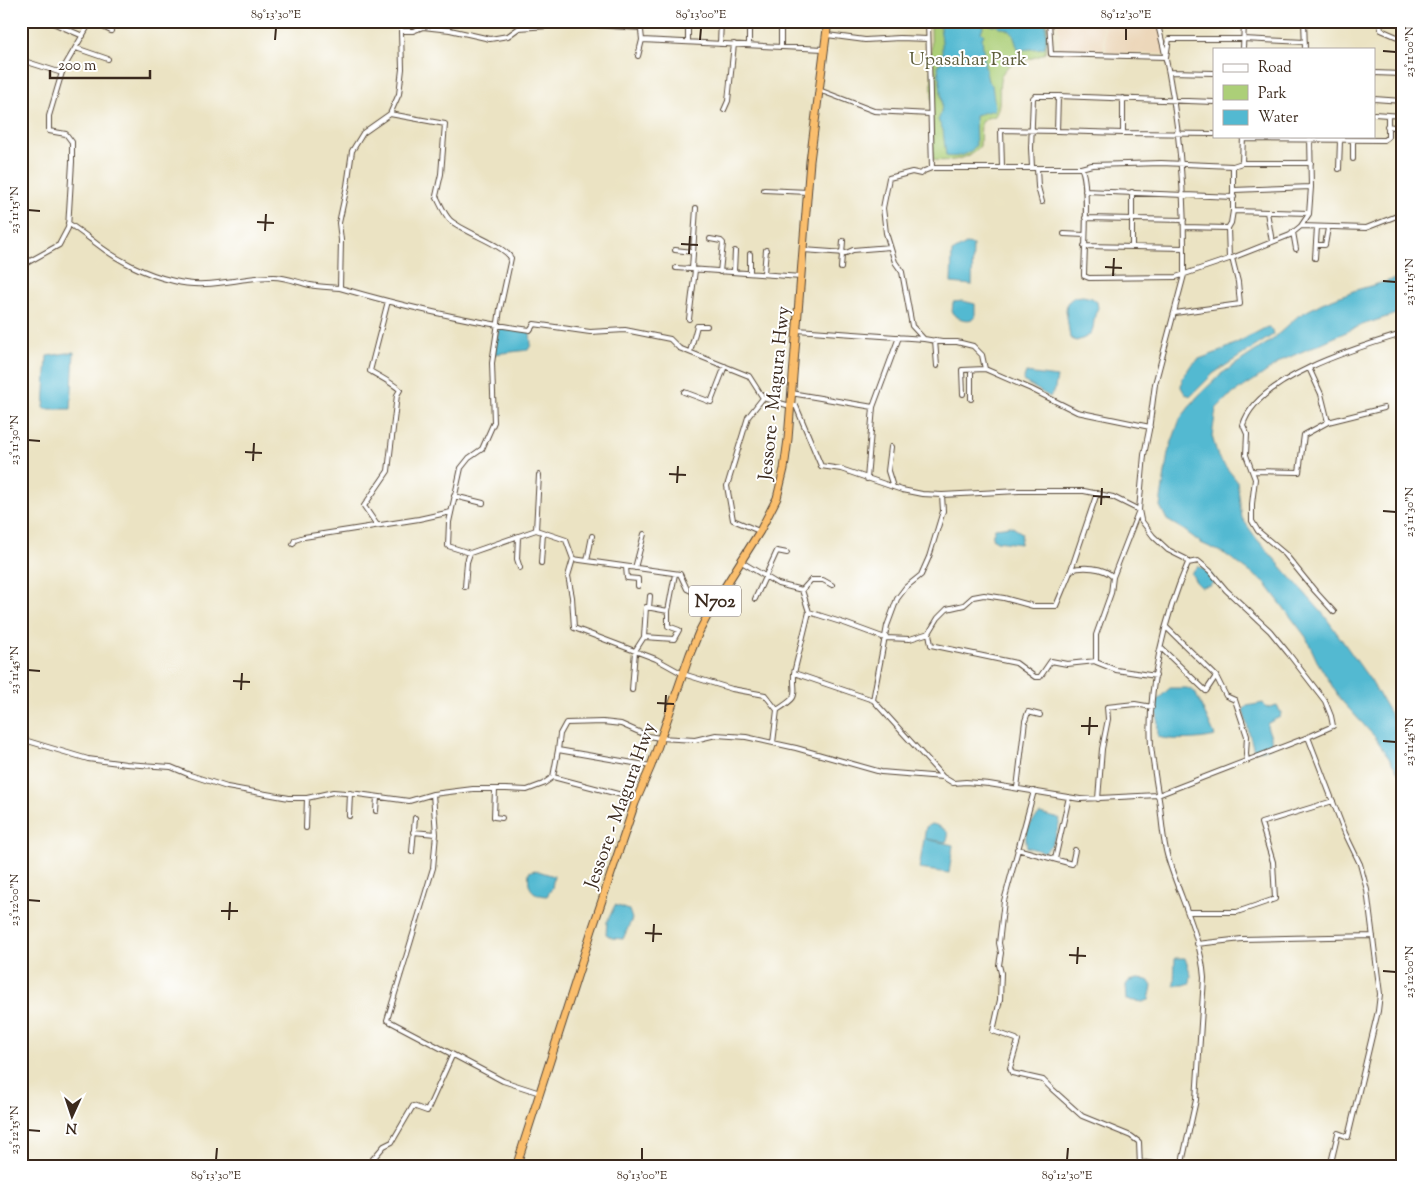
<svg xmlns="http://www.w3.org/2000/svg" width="1423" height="1188" viewBox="0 0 1423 1188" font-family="'Sorts Mill Goudy',serif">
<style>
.built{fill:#ecd7ba}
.green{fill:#accf78;stroke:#747c4b}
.water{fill:#53b9d1;stroke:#477278}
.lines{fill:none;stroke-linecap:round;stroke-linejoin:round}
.street-casing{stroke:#554637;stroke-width:6}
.highway-casing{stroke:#554637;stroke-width:9}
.street{stroke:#fff;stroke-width:4}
.highway{stroke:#fabe6d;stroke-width:7}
.ticks{fill:none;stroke:#3b2a1e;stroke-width:2}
.labels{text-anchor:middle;stroke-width:4;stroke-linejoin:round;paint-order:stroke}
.shield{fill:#fff;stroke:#766a62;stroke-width:1}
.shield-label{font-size:18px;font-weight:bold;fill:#3b2a1e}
.park-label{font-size:19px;fill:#5d5c39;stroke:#fff}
.street-label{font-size:19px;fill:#3b2a1e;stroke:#fff}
.neatline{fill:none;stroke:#3b2a1e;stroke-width:2}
.ticks-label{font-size:12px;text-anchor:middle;fill:#3b2a1e}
</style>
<rect width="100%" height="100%" fill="#fff"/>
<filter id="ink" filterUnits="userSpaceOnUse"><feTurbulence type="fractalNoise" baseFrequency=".02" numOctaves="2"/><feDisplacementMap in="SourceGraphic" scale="10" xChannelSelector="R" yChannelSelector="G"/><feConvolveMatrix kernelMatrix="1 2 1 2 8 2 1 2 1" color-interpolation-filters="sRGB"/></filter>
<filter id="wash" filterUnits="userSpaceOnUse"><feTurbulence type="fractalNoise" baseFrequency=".0096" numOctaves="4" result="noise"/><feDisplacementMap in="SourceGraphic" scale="20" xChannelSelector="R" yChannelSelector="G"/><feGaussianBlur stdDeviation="1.12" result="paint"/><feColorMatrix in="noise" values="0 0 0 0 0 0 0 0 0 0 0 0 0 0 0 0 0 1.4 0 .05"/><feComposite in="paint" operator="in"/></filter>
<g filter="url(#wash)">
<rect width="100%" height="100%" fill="#ebe3c3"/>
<!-- built -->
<path class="built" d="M1058,21H1102L1104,51L1060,54Z
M1103,21H1158L1167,50L1165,54L1107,53Z"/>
<!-- green -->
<path class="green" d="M931,21H1047C1048,32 1048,42 1045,53C1035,60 1019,58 1009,66C992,78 1005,100 995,116L987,118L981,122L980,146C969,160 950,162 933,160Z"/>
<!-- water -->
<path class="water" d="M940,21H1046V43L1044,48L1019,50C1013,41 1016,28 1000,28L997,25L993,26L985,22L981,32L984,35L982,38L985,67L988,81L992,85L995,107L994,110L975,115L976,145C970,155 958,158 946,156L943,130L938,120C946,109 938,78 938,64L942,62C942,54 942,49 942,42C942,35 939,29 940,21Z
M966,244L973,245L972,285L951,283L952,252Z
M1402,277V312L1362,325L1283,360L1256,379L1228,397L1216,409L1212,436L1218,457L1237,481L1242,518L1256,538L1324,615L1371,681L1402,734V778L1375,737L1340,699L1317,661L1306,637L1265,583L1225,554L1201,543L1184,530L1167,520L1160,506L1168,453L1180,419L1197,397L1221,374L1272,340L1298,316L1322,303L1356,290Z
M1083,296L1092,298L1097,302L1098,308C1089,324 1101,334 1076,341L1070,338L1066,310L1067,303L1074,297Z
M963,301L975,304V318C967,322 958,319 952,313L953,302Z
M499,327L530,331L531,345L528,350L494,354Z
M1267,327L1272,330L1273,335L1214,373L1191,396L1185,394L1181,387L1182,379L1191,365L1199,359L1221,351Z
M74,352L71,409H44L47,356Z
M1026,373L1057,377L1055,388L1050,397L1023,381Z
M1011,526L1022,533L1020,544L997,541L992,538L995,528Z
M1198,566L1211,574L1215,581L1210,585L1201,587L1196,582L1191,573Z
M1170,688H1187L1195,692L1215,736C1201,740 1171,741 1158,737L1157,700Z
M1263,703L1266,708L1277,705L1281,713L1280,717L1268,723L1267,726L1271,737L1272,746L1263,750L1254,751L1243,710L1247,706Z
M1040,814L1060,819C1057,832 1055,844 1044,852L1027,847C1023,832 1029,824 1040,814Z
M931,824C935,824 947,829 948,834C949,837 947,839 946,842L926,839L953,845L949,873L919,869L926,827Z
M535,870L554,876L552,888L547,896C531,895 527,887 529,872Z
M615,905L629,910L632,919L623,939L612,938L606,934L607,922Z
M1175,958H1185L1191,975L1190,983L1184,985H1174Z
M1138,979L1148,980L1152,986L1149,1000L1143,1002L1127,1000L1126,985L1129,981Z"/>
</g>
<g filter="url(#ink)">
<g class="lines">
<defs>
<path id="street" d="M48,21L83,36
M91,21L111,31
M549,21L548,26L519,28L508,36L490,39L450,30L423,27L413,31H401L402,69L399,94L390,114L445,124L441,174L436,196C440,203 444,214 450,220C465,233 502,244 511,258L500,309L492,363L494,422L482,449L469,458L461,468L449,522L448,546L470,553L536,530L566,540L573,559L680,574L687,589L715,602
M559,21L595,25L640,28
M766,21H792
M781,21V47
M813,21L828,22
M928,21L932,168
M1049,21L1051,54L1166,57L1169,39H1243L1305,42
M1157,21C1177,96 1184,171 1184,248
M1304,21L1305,49
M1380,21L1381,30L1402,39
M401,31V21
M827,35L865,40L900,38L928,39
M642,40L824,49
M688,42V21
M720,44L721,21
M749,45V21
M76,48L108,59
M1243,49L1244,21
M638,56L642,40L640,21
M21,60L62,73
M1170,72L1214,73
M1374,73L1402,74
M819,90L874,111L930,114
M1123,98V133L1214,134
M1374,99L1402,101
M724,110L728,101L734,44
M1374,114L1402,116
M1387,126L1402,128
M1123,133L1057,131L1058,96L1214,102
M1243,139L1384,140L1388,137V115
M1353,159V140
M1242,163H1311
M1002,167L1001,130L1057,131
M1032,167L1031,148L1033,98L1035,96H1058
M1037,168L1038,187L1042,202
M1081,168L1092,165L1161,163L1233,166
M1339,169L1340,140
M764,190L808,192
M1234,190L1311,187
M1085,191L1234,197
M1132,192V246
M1233,211L1309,213
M1267,212L1272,242
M1085,218L1184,220
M68,223C77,229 85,235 93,241C115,259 146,275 174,281C209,290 238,277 273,277C286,277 297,282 310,285C319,287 330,287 340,288L341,240L339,223L347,186L352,151L363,133L390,114
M1301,226L1366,228L1402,214
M1184,227L1228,228
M1293,232L1296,249
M1064,234L1085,235
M710,239L721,241L723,243L720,272
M1316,245H1325L1328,228
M1084,246L1184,248V275L1155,384L1149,430L1144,455L1139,510L1141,520L1153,536L1168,550L1186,559L1188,563C1165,615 1147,688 1151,745C1153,765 1157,786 1160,806C1162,823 1163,842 1168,858C1180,898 1201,936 1204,978L1196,1100L1181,1167
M675,250L693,252
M803,250L846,253L853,250L890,247
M1315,258L1317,227
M1229,259L1228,228L1231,223L1233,211V166L1242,163L1243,136
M21,266L59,245L68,228L72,162V142L66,134L49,131V116L63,69L91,21
M676,268L801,277
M841,268L843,241
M692,269L696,208
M734,271L735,251
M750,272V254
M764,273L766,250
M340,288C402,306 466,321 530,330L534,324L590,332L625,330L670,339L679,348L749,376L763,398L790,406H796L821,466L841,469L902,490L922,494L942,495L1019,491H1084L1113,497L1139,510L1113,577
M1175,313L1240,304L1238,282L1232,258
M689,319L695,270
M797,330L924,339
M935,340L937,366
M690,352L697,326H707
M1309,368L1321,394L1328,422
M684,392L711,402L725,366
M791,393L873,407
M963,394L962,370L985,369
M971,399V370
M1150,427L1077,412L1031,389L985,369L982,355L973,346L957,342H942L924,339L912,326L902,272L895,262L886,233L883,208L889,178L912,172L921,174L924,171L932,168H1081C1090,180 1084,257 1084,276L1089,278L1176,277L1232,258L1290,235L1301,226L1309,214L1311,187L1310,136
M891,447L888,471L893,487
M1252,471L1299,472L1304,435L1328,422L1384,408
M867,479L873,407L899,337
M454,496L483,503
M377,525L364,506L388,471L397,395L400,390C394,384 379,376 370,371L388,301
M536,530L539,475
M759,531L733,520L727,486L748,417L763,398
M518,537L517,559L520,568
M293,544L295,540L304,537L419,519L451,512
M573,559L568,576L572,597L574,628L656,659L683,674L732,689L765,695L777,710L773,743
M587,561L592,536
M740,561L778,584L802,590L809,612L847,624L885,638L910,639L929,633L938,618L947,609L964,605L973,597L984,595L1004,598L1033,606H1056L1071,570C1082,566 1104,567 1113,577L1111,593L1096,635V662L1116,670L1156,676
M541,563L543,533
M1188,563L1198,561L1210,571L1226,590L1270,631L1288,653L1325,701L1331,716L1333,726L1308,737
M626,567L627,578L638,579V586
M635,568L644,534
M1071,570L1097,493
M465,587L467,562L470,553
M802,590L811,580H823L832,585
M755,599L777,551L787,553
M649,608L650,596
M1334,612L1315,591L1285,554L1258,531L1252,521V504L1255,479L1246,455L1247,434L1243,425C1257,377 1359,347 1402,334
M1166,627L1216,676L1226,696L1235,700L1247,736L1246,754L1247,761
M929,633L931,645L1016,663L1035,677H1040L1051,661L1067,664L1096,661
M644,637L674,639L679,630L668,626V611L675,574
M1161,648L1206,691L1216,676
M794,673L809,612
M632,690L635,651L644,637L646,607L668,611
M873,700L887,626L897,599L906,587L921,575L929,557L943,511L942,495
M777,710C801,695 793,697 794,673L873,700L943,777
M21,739L88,759L126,764L171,767L190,775L227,787L289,798H307L333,792L358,794L409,801L433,794L473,789H506L527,790L543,784L553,777L558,750L651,766
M558,750L560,734L566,723L603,722L621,724L648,736L660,738L695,740L716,735L746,737L796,748L881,772L943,777L953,783L966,782L989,784L1080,799L1158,795L1308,737L1345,833L1360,864L1367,890L1380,994L1378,1011L1348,1137L1338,1133L1330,1167
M553,777L637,799
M1017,788L1025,721L1028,712L1040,715
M495,789L494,817L502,818
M1034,791L1004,901L999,943L1001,953L999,965L1001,973L1000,1000L993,1031L1016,1039L1018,1041L1010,1068L1012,1073L1043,1080L1052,1089L1082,1116L1131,1136L1139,1142L1140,1167
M433,794L436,834L433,868L387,1020L503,1081L540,1093
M1098,799L1102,749L1108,719L1107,707L1135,704L1152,707
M376,811L377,797
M349,816L350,793
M306,828L307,798
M413,832L436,834
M1017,849L1072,864L1075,850
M412,852L415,818
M1055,859L1069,797
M1189,912H1237L1275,899L1273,862L1261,823L1333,801
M1197,944L1242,939L1373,936
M1140,1162L1179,1167
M366,1167L384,1146L392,1142L413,1106L427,1111L452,1056"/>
<path id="highway" d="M516,1167L592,930L635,803L651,766L690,654L699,632L711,609L760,531L777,498L784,469L788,439L810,161L828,21"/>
</defs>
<!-- street casing -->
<use href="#street" class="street-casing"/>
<!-- highway casing -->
<use href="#highway" class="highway-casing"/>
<!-- street -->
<use href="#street" class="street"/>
<!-- highway -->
<use href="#highway" class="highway"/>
</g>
</g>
<!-- ticks -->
<path class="ticks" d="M275,40L276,28M700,40L701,28M1126,40V28M1383,51L1396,52M28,210L40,211M257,222L274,223M265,231L266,214M681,244L698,245M689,254L690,236M1105,267L1122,268M1113,276L1114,258M1383,281L1396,282M28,440L40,441M245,452L262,453M253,461L254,443M669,474L686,475M677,483L678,466M1093,496L1110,497M1101,505L1102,488M1383,511L1396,512M28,670L40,671M233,681L250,682M241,690L242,673M657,703L674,704M665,712L666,695M1081,726H1098M1089,735L1090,717M1383,741L1396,742M28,900L40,901M221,911H238M229,920L230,902M645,933L662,934M653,942L654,924M1069,955L1086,956M1077,964L1078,947M1383,971L1396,972M28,1130L40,1131M216,1160L217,1148M642,1160V1148M1067,1160L1068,1148"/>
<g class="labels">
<!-- shield labels -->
<rect class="shield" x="689" y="585.5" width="52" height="31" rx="4"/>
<g class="shield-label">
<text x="715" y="607">N702</text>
</g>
<!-- park labels -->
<g class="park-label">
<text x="968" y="65">Upasahar Park</text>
</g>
<!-- street labels -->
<g class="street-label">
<text transform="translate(773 393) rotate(-84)" y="7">Jessore - Magura Hwy</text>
<text transform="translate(619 805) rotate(-70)" y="7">Jessore - Magura Hwy</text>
</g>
</g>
<!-- margin -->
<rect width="1423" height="1188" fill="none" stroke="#fff" stroke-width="55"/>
<!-- legend -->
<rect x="1213" y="48" width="162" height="90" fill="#ffffff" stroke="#b1aaa5"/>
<rect x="1223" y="64" width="25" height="8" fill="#ffffff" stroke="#b1aaa5"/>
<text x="1258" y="72" font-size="15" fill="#3b2a1e">Road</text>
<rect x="1223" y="85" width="25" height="15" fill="#accf78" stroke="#b1aaa5"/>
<text x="1258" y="98" font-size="15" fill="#3b2a1e">Park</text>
<rect x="1223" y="110" width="25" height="15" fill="#53b9d1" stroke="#b1aaa5"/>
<text x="1258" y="122" font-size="15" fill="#3b2a1e">Water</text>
<!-- north arrow -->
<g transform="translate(72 1116) rotate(183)" stroke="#ffffff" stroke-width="4" paint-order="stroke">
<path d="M0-4L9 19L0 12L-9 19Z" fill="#3b2a1e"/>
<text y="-8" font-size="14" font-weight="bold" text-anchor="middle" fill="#3b2a1e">N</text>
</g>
<!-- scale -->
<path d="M50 70v8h100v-8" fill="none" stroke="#3b2a1e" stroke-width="2.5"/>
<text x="58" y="70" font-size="15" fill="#3b2a1e" stroke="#ffffff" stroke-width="4" paint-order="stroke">200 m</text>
<rect x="28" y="28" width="1368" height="1132" class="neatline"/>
<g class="ticks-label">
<text x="276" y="18">89°13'30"E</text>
<text x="701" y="18">89°13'00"E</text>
<text x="1126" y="18">89°12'30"E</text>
<text transform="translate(1409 52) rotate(-90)" y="4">23°11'00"N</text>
<text transform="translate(14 210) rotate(-90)" y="4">23°11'15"N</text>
<text transform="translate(1409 282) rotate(-90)" y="4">23°11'15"N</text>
<text transform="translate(14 440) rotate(-90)" y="4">23°11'30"N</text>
<text transform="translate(1409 512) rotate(-90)" y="4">23°11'30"N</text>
<text transform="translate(14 670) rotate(-90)" y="4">23°11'45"N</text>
<text transform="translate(1409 742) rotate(-90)" y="4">23°11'45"N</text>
<text transform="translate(14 900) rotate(-90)" y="4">23°12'00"N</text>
<text transform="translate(1409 972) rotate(-90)" y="4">23°12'00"N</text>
<text transform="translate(14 1130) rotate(-90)" y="4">23°12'15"N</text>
<text x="216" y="1179">89°13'30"E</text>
<text x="642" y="1179">89°13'00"E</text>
<text x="1067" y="1179">89°12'30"E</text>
</g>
</svg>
